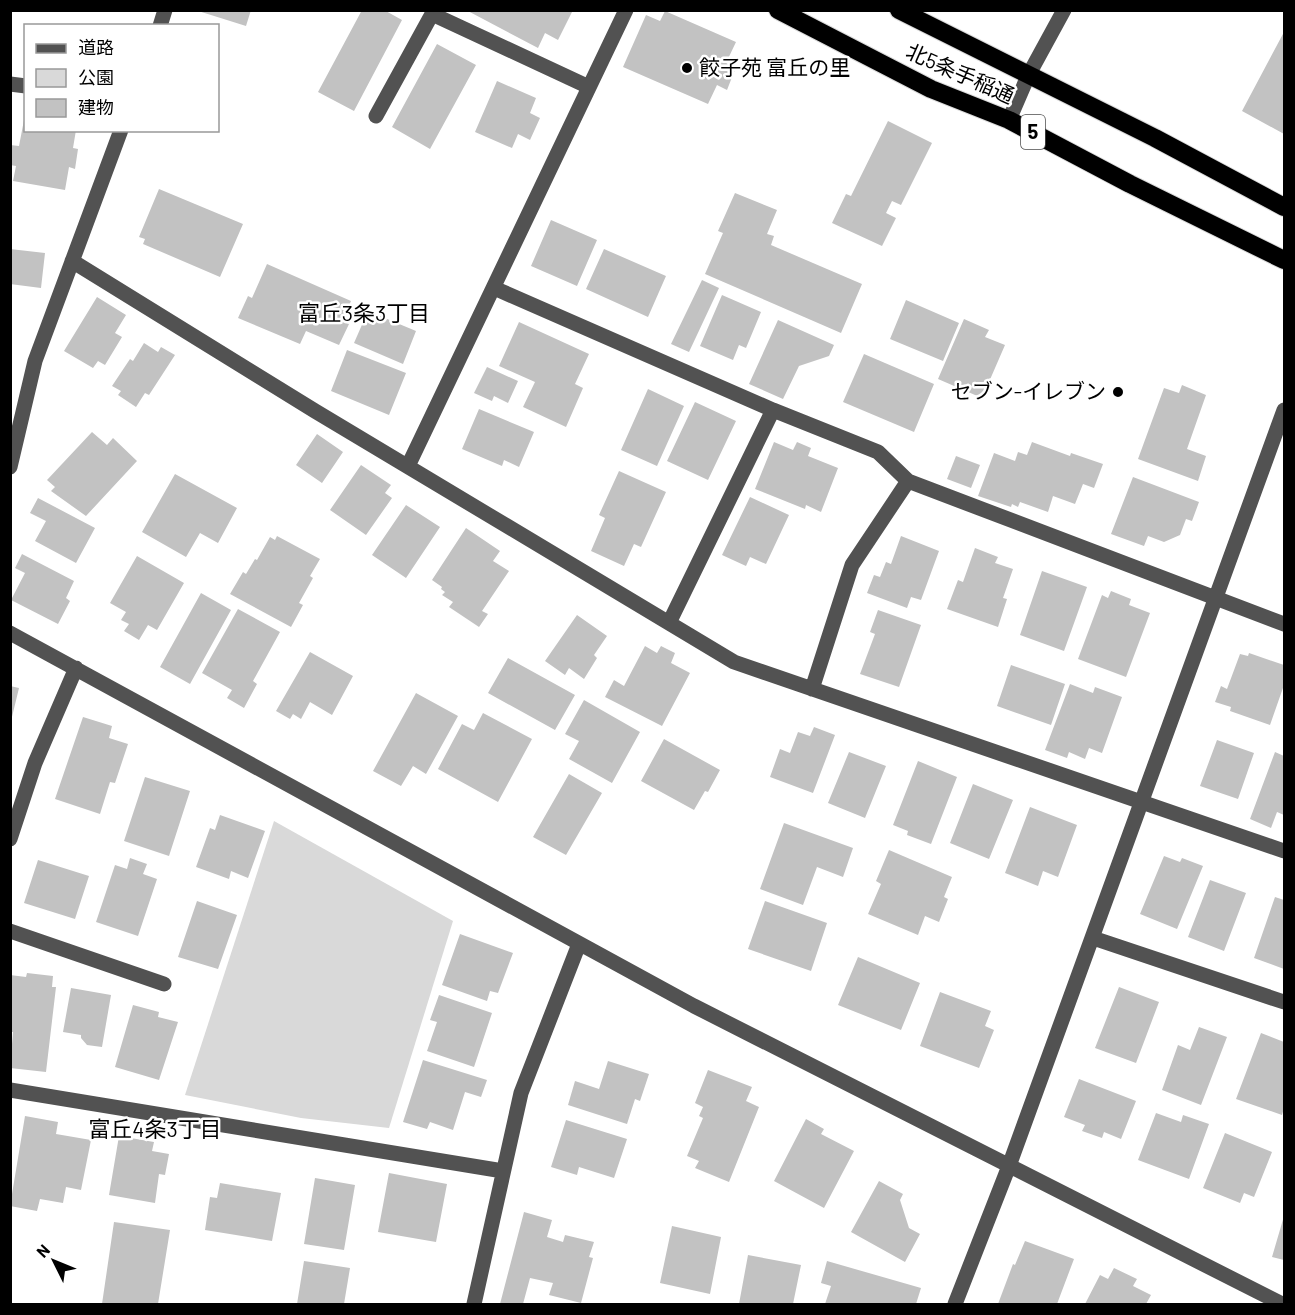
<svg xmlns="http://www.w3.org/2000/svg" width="1295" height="1315" viewBox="0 0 1295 1315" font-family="Barlow,'Noto Sans JP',sans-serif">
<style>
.green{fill:#d9d9d9}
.building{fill:#c2c2c2}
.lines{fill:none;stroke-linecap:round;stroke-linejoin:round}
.highway-casing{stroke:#dbdbdb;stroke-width:20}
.minor{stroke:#525252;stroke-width:15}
.highway{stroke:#000;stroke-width:18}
.poi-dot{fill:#000;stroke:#fff;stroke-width:2}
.labels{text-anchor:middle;stroke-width:5;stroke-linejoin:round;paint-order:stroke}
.shield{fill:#fff;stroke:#4c4c4c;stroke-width:1.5}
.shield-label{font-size:20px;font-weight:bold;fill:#000}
.poi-label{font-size:21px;fill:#000;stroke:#fff;text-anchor:start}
.street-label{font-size:21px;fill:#000;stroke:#fff}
.neighbourhood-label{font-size:22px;fill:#000;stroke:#fff}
</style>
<rect width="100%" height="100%" fill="#fff"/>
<!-- green -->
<path class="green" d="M274,821L453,921L389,1128L301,1118L185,1095Z"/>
<!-- building -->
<path class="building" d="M195,10H251L246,26Z
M362,10H384L402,20L354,111L318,92Z
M466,10H569L572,12L558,40L545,33L538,48Z
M665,11L736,42L726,63L736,67L727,90L717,85L708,104L623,67L646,15L660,21Z
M1284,32V134L1242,111Z
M437,44L476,65L430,149L392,127Z
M497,81L536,98L530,113L540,118L530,140L518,134L512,148L475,132Z
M24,120L26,130H76L73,148L78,149L75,169L69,167L65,190L13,181L16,166L10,165V145L19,146Z
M888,121L932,143L901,205L892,201L886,213L896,218L882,246L832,223L846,194L851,196Z
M159,189L243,224L220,277L143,244L145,239L139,237Z
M735,193L777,210L767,234L774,236L771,245L862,284L841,333L705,274L723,233L718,231Z
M551,220L597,240L577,286L531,266Z
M10,249L45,253L41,288L10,284Z
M604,249L666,276L648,317L586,289Z
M267,264L351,301L342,321L349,324L339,345L306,331L300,344L238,318L248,296L252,298Z
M702,280L719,288L689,352L671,344Z
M722,295L761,312L746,348L739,345L733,360L700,346Z
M97,297L126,315L115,333L122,337L105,365L98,361L93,368L64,351Z
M906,300L959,323L943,361L890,339Z
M368,311L416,331L403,364L354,343Z
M964,319L989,330L985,337L1005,345L982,398L938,379Z
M778,320L834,345L829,356L799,366L783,399L749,384Z
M519,322L589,354L575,384L583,388L566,427L523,407L535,382L499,366Z
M144,343L158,352L161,347L175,355L149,395L145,393L136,407L118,395L121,391L112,386L130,359L133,361Z
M347,350L406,373L389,415L331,391Z
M864,354L934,384L914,432L843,402Z
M487,367L518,381L508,403L494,396L492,401L474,393Z
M1182,385L1206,395L1187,449L1206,456L1198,481L1138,459L1164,388L1179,393Z
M648,389L684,406L657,466L621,450Z
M695,402L736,421L708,480L667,461Z
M479,409L534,432L519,467L504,460L502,466L462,449Z
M92,432L107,445L113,438L137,461L86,516L51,491L55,487L47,480Z
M317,434L343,452L322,483L296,465Z
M774,442L793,450L797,442L811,448L808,456L838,468L821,512L806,505L805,509L755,489Z
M1032,442L1070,456L1071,453L1103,464L1094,488L1083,484L1075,504L1053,496L1048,512L1020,502L1018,507L1012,504L1011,507L978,496L994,453L1015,461L1018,452L1027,455Z
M956,456L980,465L971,488L947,479Z
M361,465L391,485L385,493L392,498L366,535L330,510Z
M619,471L666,492L641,547L634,544L624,566L591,551L605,518L599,515Z
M175,474L237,508L218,543L200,533L186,557L142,532Z
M1133,477L1199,502L1192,521L1186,519L1180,535L1164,542L1148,536L1144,546L1111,534Z
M750,497L789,515L766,564L750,557L746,566L722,555Z
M38,498L95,528L76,563L35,541L46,521L30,513Z
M406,505L440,527L406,578L372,555Z
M466,528L500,551L493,561L509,571L482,611L488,614L479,627L449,607L453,602L442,595L445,592L441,589L442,587L432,580Z
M277,536L320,559L310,576L313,578L299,603L303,605L291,627L230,594L243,572L246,574L255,559L257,560L270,537L275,540Z
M901,536L939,551L921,600L911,597L907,608L867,593L874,575L880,577L886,562L891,564Z
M975,548L998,557L995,563L1013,569L1003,598L1007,599L998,627L947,609L958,580L963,582Z
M22,554L74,581L66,598L70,601L58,624L11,600L25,573L15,568Z
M137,556L184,583L157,630L148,625L139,640L124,631L129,624L121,620L126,612L110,603Z
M1042,571L1087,587L1064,651L1020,635Z
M1111,591L1131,599L1129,605L1150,613L1126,677L1078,659L1102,595L1108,598Z
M201,593L231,610L190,684L160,667Z
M238,609L280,632L253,681L257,684L244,708L227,698L232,690L202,673Z
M878,610L921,625L899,687L860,674L875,634L870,632Z
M577,615L607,636L594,655L597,658L584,679L569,668L565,675L545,661Z
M645,646L657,653L661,646L675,653L671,663L690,673L662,726L605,697L614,680L624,686Z
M310,652L353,676L332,715L310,702L301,719L293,714L290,719L276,711Z
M1249,653L1284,665V685L1270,725L1230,711L1231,707L1215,702L1221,686L1227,689L1240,654L1248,656Z
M508,658L575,695L555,730L488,693Z
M1011,665L1065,684L1051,725L997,706Z
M1070,684L1093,693L1095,687L1122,697L1102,753L1089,748L1085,759L1069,752L1067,758L1045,750Z
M10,686L19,688L11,721H10Z
M416,693L458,716L426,774L413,766L401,786L373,771Z
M584,700L640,732L612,783L569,759L579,741L565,734Z
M483,713L532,739L498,802L438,769L462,724L474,730Z
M83,717L112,726L109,738L128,744L115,783L110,782L100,814L55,799Z
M814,727L835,735L813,793L770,777L780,749L790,753L798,732L810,736Z
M664,739L720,770L708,792L705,791L694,810L641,781Z
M1217,740L1254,753L1238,799L1200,786Z
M849,752L886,766L865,818L828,803Z
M1275,752L1284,756V815L1277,812L1271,828L1250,819Z
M918,761L957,777L931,844L907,835L908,831L893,825Z
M569,774L602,793L566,855L533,837Z
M145,777L190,791L169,856L124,841Z
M973,784L1013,800L989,859L950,843Z
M1030,807L1077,825L1058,877L1043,871L1038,886L1005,873Z
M220,815L265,831L248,878L231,871L229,879L196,867L210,828L215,830Z
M784,823L853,848L843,877L817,867L803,905L760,889Z
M889,850L952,877L944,897L948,899L939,922L925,916L918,935L868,914L881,884L876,881Z
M1164,856L1180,862L1182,858L1203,866L1177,929L1140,914Z
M130,858L147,864L143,874L157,879L138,936L96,922L115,865L127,869Z
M38,860L89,876L75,919L24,903Z
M1210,880L1246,893L1224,951L1188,937Z
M1275,897L1284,900V969L1254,958Z
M197,901L237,915L218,969L178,957Z
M765,901L827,923L811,971L748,949Z
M460,934L513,953L498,993L490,991L487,1001L442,985Z
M858,957L920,983L901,1030L838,1005Z
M27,973L53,976L52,987H56L46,1072L10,1068L13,1032H10V975L26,977Z
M1119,987L1159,1002L1136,1063L1095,1048Z
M71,988L111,995L102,1047L87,1045L81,1038V1035L63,1032Z
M940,992L991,1011L985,1026L994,1030L979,1068L920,1046Z
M439,995L492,1013L474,1067L427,1051L437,1022L430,1020Z
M133,1005L159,1012L158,1017L178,1022L159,1080L115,1067Z
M1199,1027L1227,1037L1201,1105L1162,1090L1178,1045L1190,1050Z
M1261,1033L1284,1042V1108L1282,1115L1236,1099Z
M423,1060L487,1080L481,1097L465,1092L453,1130L430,1122L427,1129L403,1122Z
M608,1061L649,1074L640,1101L635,1099L627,1124L568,1105L575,1081L599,1089Z
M708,1070L752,1087L746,1101L759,1107L729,1182L695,1168L699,1161L687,1156L703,1118L699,1116L703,1107L695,1103Z
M1079,1079L1136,1101L1121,1139L1104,1132L1102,1138L1082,1131L1085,1125L1064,1117Z
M1156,1113L1181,1122L1183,1115L1209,1124L1189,1179L1138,1160Z
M25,1116L58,1122L56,1134L91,1140L81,1190L66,1187L63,1203L40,1199L37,1211L10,1206Z
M806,1119L824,1129L821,1134L854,1151L824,1208L774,1181Z
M566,1120L627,1139L614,1178L579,1167L577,1175L551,1167Z
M1225,1133L1272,1152L1254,1197L1244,1193L1240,1203L1203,1188Z
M119,1136L154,1142L152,1151L169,1154L165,1175L159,1174L155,1203L109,1195Z
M389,1173L447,1184L436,1242L378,1232Z
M315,1178L355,1185L344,1250L304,1244Z
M879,1181L903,1194L900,1200L909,1228L920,1234L905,1262L851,1232Z
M220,1183L281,1193L272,1241L205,1230L210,1197L217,1198Z
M524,1212L552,1220L547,1237L563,1242L565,1235L594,1242L589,1257L593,1258L581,1303L549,1295L553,1283L530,1278L523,1304H500Z
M1284,1216V1260L1272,1257Z
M114,1222L170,1230L158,1304H102Z
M672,1226L721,1237L710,1294L660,1283Z
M1025,1241L1074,1259L1057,1304H998L1013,1264L1015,1265Z
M748,1255L801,1265L793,1304H739Z
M304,1261L350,1268L344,1304H297Z
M827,1261L921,1288L916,1304H825L831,1286L821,1283Z
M1114,1268L1137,1279L1133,1286L1151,1295L1146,1304H1085L1100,1275L1108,1279Z"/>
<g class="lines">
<defs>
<path id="highway" d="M778,10L931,89L1009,120L1130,184L1284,260
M899,10L1155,138L1284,207"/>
</defs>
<!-- highway casing -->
<use href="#highway" class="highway-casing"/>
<!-- minor -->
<path class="minor" d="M160,26L165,10
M10,84L26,86
M376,116L432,14L589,87
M1009,120L1028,76L1064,10
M72,261L315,411L734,662L1284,851
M494,288L773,410L878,452L908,481L1284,624
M408,466L626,10
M10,467L35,361L121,130
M669,623L773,410
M10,633L694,1006L1282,1304
M812,689L852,565L908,481
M10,839L35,763L76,668
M10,931L164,984
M1093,938L1284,1002
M10,1090L503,1171
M474,1304L521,1093L579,944
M955,1304L1009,1166L1284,410"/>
<!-- highway -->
<use href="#highway" class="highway"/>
</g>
<!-- markers -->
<g class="poi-dot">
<circle cx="687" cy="68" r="6"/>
<circle cx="1118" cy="392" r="6"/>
</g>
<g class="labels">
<!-- shield labels -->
<rect class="shield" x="1021" y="115" width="24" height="34" rx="4.5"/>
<g class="shield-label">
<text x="1033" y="139">5</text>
</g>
<!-- poi labels -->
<g class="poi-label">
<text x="699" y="75">餃子苑 富丘の里</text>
<text x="1106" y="399" text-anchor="end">セブン-イレブン</text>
</g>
<!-- street labels -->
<g class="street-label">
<text transform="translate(960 74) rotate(24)" y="7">北5条手稲通</text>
</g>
<!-- neighbourhood labels -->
<g class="neighbourhood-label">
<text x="364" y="321">富丘3条3丁目</text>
<text x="155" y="1137">富丘4条3丁目</text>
</g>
</g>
<!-- border -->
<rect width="1295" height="1315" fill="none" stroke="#000000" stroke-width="24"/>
<!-- legend -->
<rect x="24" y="24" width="195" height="108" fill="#ffffff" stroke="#999999" stroke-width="1.5"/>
<rect x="36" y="44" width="30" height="9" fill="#525252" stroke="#999999" stroke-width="1.5"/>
<text x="78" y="54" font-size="18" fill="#000000">道路</text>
<rect x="36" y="69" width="30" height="18" fill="#d9d9d9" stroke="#999999" stroke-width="1.5"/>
<text x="78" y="84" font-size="18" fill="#000000">公園</text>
<rect x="36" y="99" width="30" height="18" fill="#c2c2c2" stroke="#999999" stroke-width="1.5"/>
<text x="78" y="114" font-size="18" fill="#000000">建物</text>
<!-- north arrow -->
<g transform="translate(54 1261) rotate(313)" stroke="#ffffff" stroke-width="4.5" paint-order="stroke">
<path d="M0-4.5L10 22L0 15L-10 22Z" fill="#000000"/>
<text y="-9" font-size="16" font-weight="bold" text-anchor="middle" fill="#000000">N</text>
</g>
</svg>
